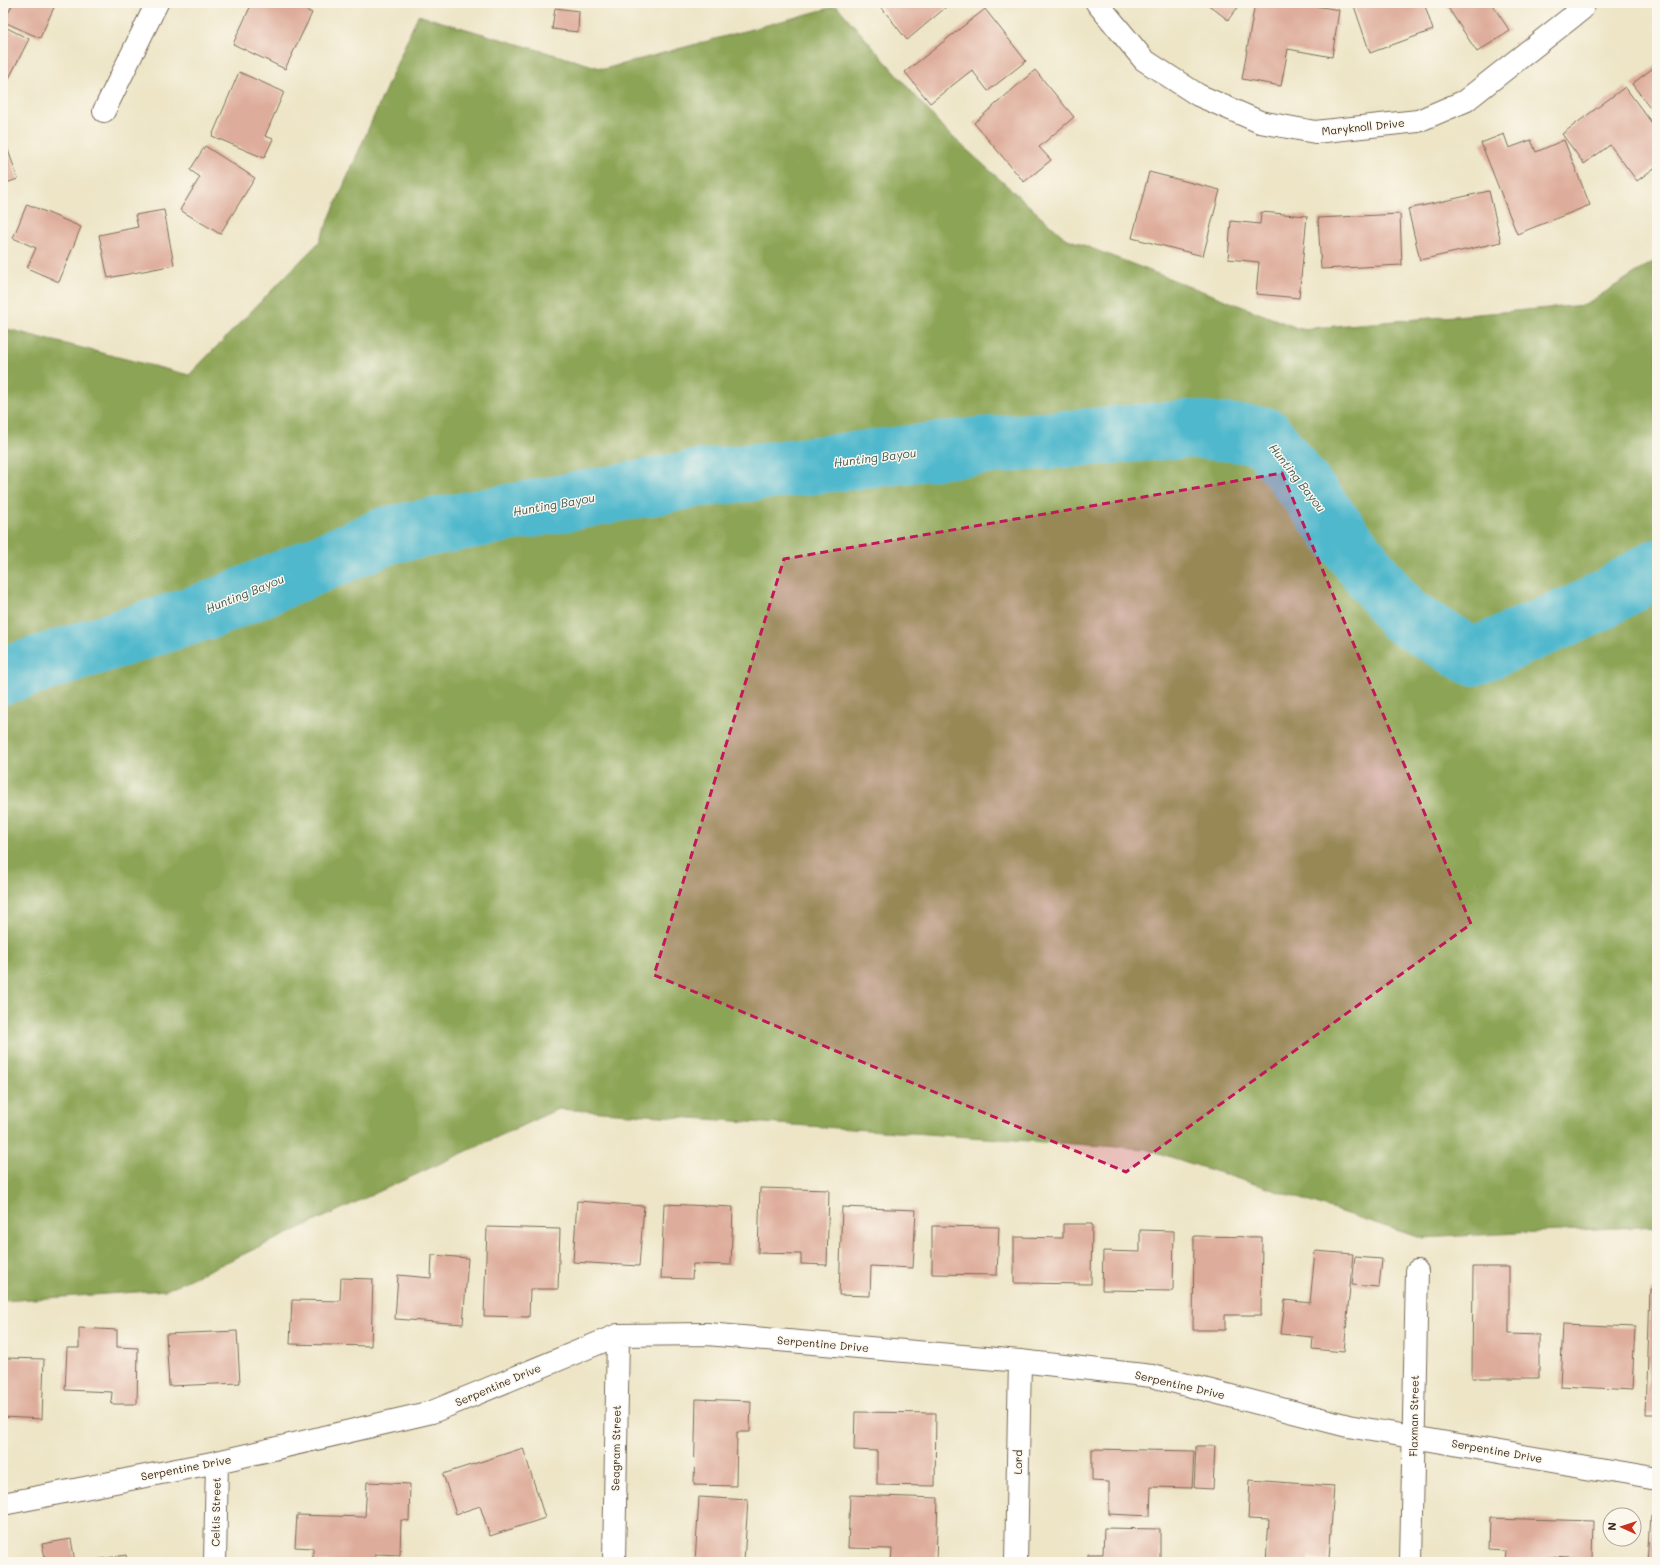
<svg xmlns="http://www.w3.org/2000/svg" width="1660" height="1565" viewBox="0 0 1660 1565" font-family="Mali,sans-serif">
<style>
.forest{fill:#8ca455;stroke:#64673a}
.lines{fill:none;stroke-linecap:round;stroke-linejoin:round}
.river{stroke:#4fb8cc;stroke-width:58}
.building{fill:#deac9a}
.minor-casing{stroke:#796b59;stroke-width:24}
.minor{stroke:#fff;stroke-width:22}
.marked{fill:#c2185b;fill-opacity:0.2;stroke:#c2185b;stroke-width:3;stroke-dasharray:8 5;stroke-linejoin:round}
.labels{text-anchor:middle;stroke-width:3;stroke-linejoin:round;paint-order:stroke}
.street-label{font-size:11px;fill:#3b2a1e;stroke:#fbf7ec}
.water-label{font-size:12px;font-style:italic;fill:#425c5b;stroke:#fbf7ec}
</style>
<rect width="100%" height="100%" fill="#fbf7ec"/>
<filter id="ink" filterUnits="userSpaceOnUse"><feTurbulence type="fractalNoise" baseFrequency=".025" numOctaves="2"/><feDisplacementMap in="SourceGraphic" scale="8" xChannelSelector="R" yChannelSelector="G"/><feConvolveMatrix kernelMatrix="1 2 1 2 8 2 1 2 1" color-interpolation-filters="sRGB"/></filter>
<filter id="wash" filterUnits="userSpaceOnUse"><feTurbulence type="fractalNoise" baseFrequency=".012" numOctaves="4" result="noise"/><feDisplacementMap in="SourceGraphic" scale="16" xChannelSelector="R" yChannelSelector="G"/><feGaussianBlur stdDeviation="0.9" result="paint"/><feColorMatrix in="noise" values="0 0 0 0 0 0 0 0 0 0 0 0 0 0 0 0 0 1.4 0 .05"/><feComposite in="paint" operator="in"/></filter>
<g filter="url(#wash)">
<rect width="100%" height="100%" fill="#ede5c6"/>
<!-- forest -->
<path class="forest" d="M837,6L946,131L1065,238L1300,329L1585,305L1657,259V1226L1421,1238L1146,1149L558,1109L166,1290L3,1301V328L189,375L319,242L418,15L604,69Z"/>
<g class="lines">
<!-- river -->
<path class="river" d="M3,676L215,608L388,535L695,479L980,446L1189,429L1265,436L1403,616L1473,657L1591,607L1657,568"/>
</g>
<g id="blocks">
<!-- building -->
<path class="building" d="M13,3H56L40,38L4,22Z
M252,3H292L312,13L285,69L233,44Z
M878,3H951L907,40Z
M1206,3H1241L1228,20Z
M1255,3H1300L1339,10L1332,57L1288,49L1281,86L1242,79Z
M1353,3H1424L1433,30L1370,53Z
M1445,3H1491L1510,31L1477,52Z
M555,8L579,11L578,32L552,29Z
M985,9L1026,61L988,91L972,70L930,103L905,72Z
M3,26L29,39L3,90Z
M1657,65V108L1653,111L1632,84Z
M1035,70L1074,117L1039,147L1051,160L1024,182L974,123Z
M239,72L284,92L265,136L273,139L264,158L212,136Z
M1625,87L1657,130V166L1637,181L1610,145L1584,164L1562,134Z
M1504,134L1509,148L1531,140L1536,152L1564,140L1590,205L1517,234L1481,143Z
M205,146L255,178L220,234L180,210L200,177L190,170Z
M7,147L18,179L3,184V149Z
M1149,172L1220,190L1203,256L1132,238Z
M1489,191L1501,242L1420,260L1408,209Z
M27,204L81,227L59,282L27,268L36,248L13,238Z
M164,210L174,265L108,278L99,235L138,227L135,215Z
M1261,212L1307,216L1299,298L1256,294L1259,262L1228,259L1231,221L1260,224Z
M1400,214L1402,265L1321,269L1318,218Z
M760,1188L829,1190L827,1265L801,1264V1254L758,1253Z
M577,1201L644,1206L639,1266L573,1262Z
M664,1204L733,1207L731,1265L693,1264L692,1279L661,1278Z
M842,1207L916,1210L913,1268L871,1266L870,1296L839,1295Z
M1063,1224H1092L1091,1284L1014,1283V1237L1063,1238Z
M932,1226L999,1227L997,1275L932,1274Z
M487,1227L560,1229L558,1289H530L529,1317L484,1316Z
M1140,1230L1174,1231L1173,1291L1102,1290L1103,1251L1140,1252Z
M1194,1236L1262,1237L1261,1315H1225V1330H1193Z
M1315,1251L1353,1254L1344,1352L1312,1349L1313,1337L1281,1334L1285,1300L1310,1303Z
M432,1255L468,1258L463,1324L395,1319L398,1275L431,1278Z
M1355,1257L1382,1259L1379,1287L1352,1285Z
M1473,1267H1509V1334L1539,1335V1378H1472Z
M341,1278L373,1279L371,1346L290,1344L292,1300L340,1301Z
M1650,1290H1657V1414H1646Z
M1563,1324L1635,1327L1632,1390L1560,1386Z
M79,1328L117,1330V1347L138,1348L137,1404H111L112,1392L65,1390L67,1348H79Z
M237,1331L240,1383L169,1386L166,1334Z
M3,1354H5V1358L44,1359L42,1419L3,1417Z
M696,1399L751,1401L750,1432H737L736,1486L694,1485Z
M855,1412L936,1413L935,1486L877,1485V1451L854,1450Z
M1196,1446H1215L1213,1489L1194,1488Z
M523,1448L545,1518L490,1536L480,1506L456,1514L443,1474Z
M1092,1449L1194,1451L1192,1488L1151,1487L1150,1516L1109,1514V1482L1092,1481Z
M1250,1480L1334,1486L1329,1560L1308,1558V1562H1266L1269,1520L1248,1519Z
M367,1482L410,1484L409,1521L401,1520L400,1555L375,1554V1562H313V1548L295,1547L297,1515L365,1517Z
M850,1495L938,1498L936,1562H891L892,1549L848,1548Z
M699,1497L748,1500L744,1562H695Z
M1652,1514H1657V1562H1649Z
M1490,1518L1594,1521L1593,1559L1546,1557V1562H1505L1506,1551L1489,1550Z
M1104,1528L1160,1529V1562H1088V1554H1103Z
M71,1539L75,1562H46L42,1544Z
M126,1555L127,1562H88V1561Z"/>
</g>
</g>
<g filter="url(#ink)">
<use href="#blocks" fill-opacity="0" stroke="#796b59" stroke-width="1"/>
<g class="lines">
<defs>
<path id="minor" d="M1097,3L1144,60L1198,95L1260,122L1315,132L1418,121L1465,101L1582,9L1585,3
M104,111L157,3
M3,1504L217,1462L432,1412L618,1335L707,1334L1020,1361L1152,1376L1348,1426L1657,1479
M215,1562L217,1462
M614,1562L618,1335
M1016,1562L1020,1361
M1411,1562L1417,1271"/>
</defs>
<!-- minor casing -->
<use href="#minor" class="minor-casing"/>
<!-- minor -->
<use href="#minor" class="minor"/>
</g>
</g>
<!-- marked area -->
<path class="marked" d="M1282,473L1471,924L1126,1172L654,975L784,559Z"/>
<g class="labels">
<!-- street labels -->
<g class="street-label">
<text transform="translate(1363 127) rotate(-6)" y="4">Maryknoll Drive</text>
<text transform="translate(823 1344) rotate(5)" y="4">Serpentine Drive</text>
<text transform="translate(498 1385) rotate(-23)" y="4">Serpentine Drive</text>
<text transform="translate(1180 1385) rotate(13)" y="4">Serpentine Drive</text>
<text transform="translate(1414 1416) rotate(-89)" y="4">Flaxman Street</text>
<text transform="translate(616 1448) rotate(-89)" y="4">Seagram Street</text>
<text transform="translate(1497 1451) rotate(10)" y="4">Serpentine Drive</text>
<text transform="translate(1018 1462) rotate(-89)" y="4">Lord</text>
<text transform="translate(186 1468) rotate(-11)" y="4">Serpentine Drive</text>
<text transform="translate(216 1512) rotate(-89)" y="4">Celtis Street</text>
</g>
<!-- water labels -->
<g class="water-label">
<text transform="translate(875 458) rotate(-7)" y="4">Hunting Bayou</text>
<text transform="translate(1297 478) rotate(52)" y="4">Hunting Bayou</text>
<text transform="translate(554 505) rotate(-10)" y="4">Hunting Bayou</text>
<text transform="translate(245 594) rotate(-22)" y="4">Hunting Bayou</text>
</g>
</g>
<!-- margin -->
<rect width="1660" height="1565" fill="none" stroke="#fbf7ec" stroke-width="16"/>
<!-- north arrow -->
<g transform="translate(1622 1527) rotate(273)"><circle r="19" fill="#fbf7ec" stroke="#aea59a"/>
<path d="M0-3L7 15L0 10L-7 15Z" fill="#c8321e"/>
<text y="-6" font-size="11" font-weight="bold" text-anchor="middle" fill="#3b2a1e">N</text>
</g>
</svg>
